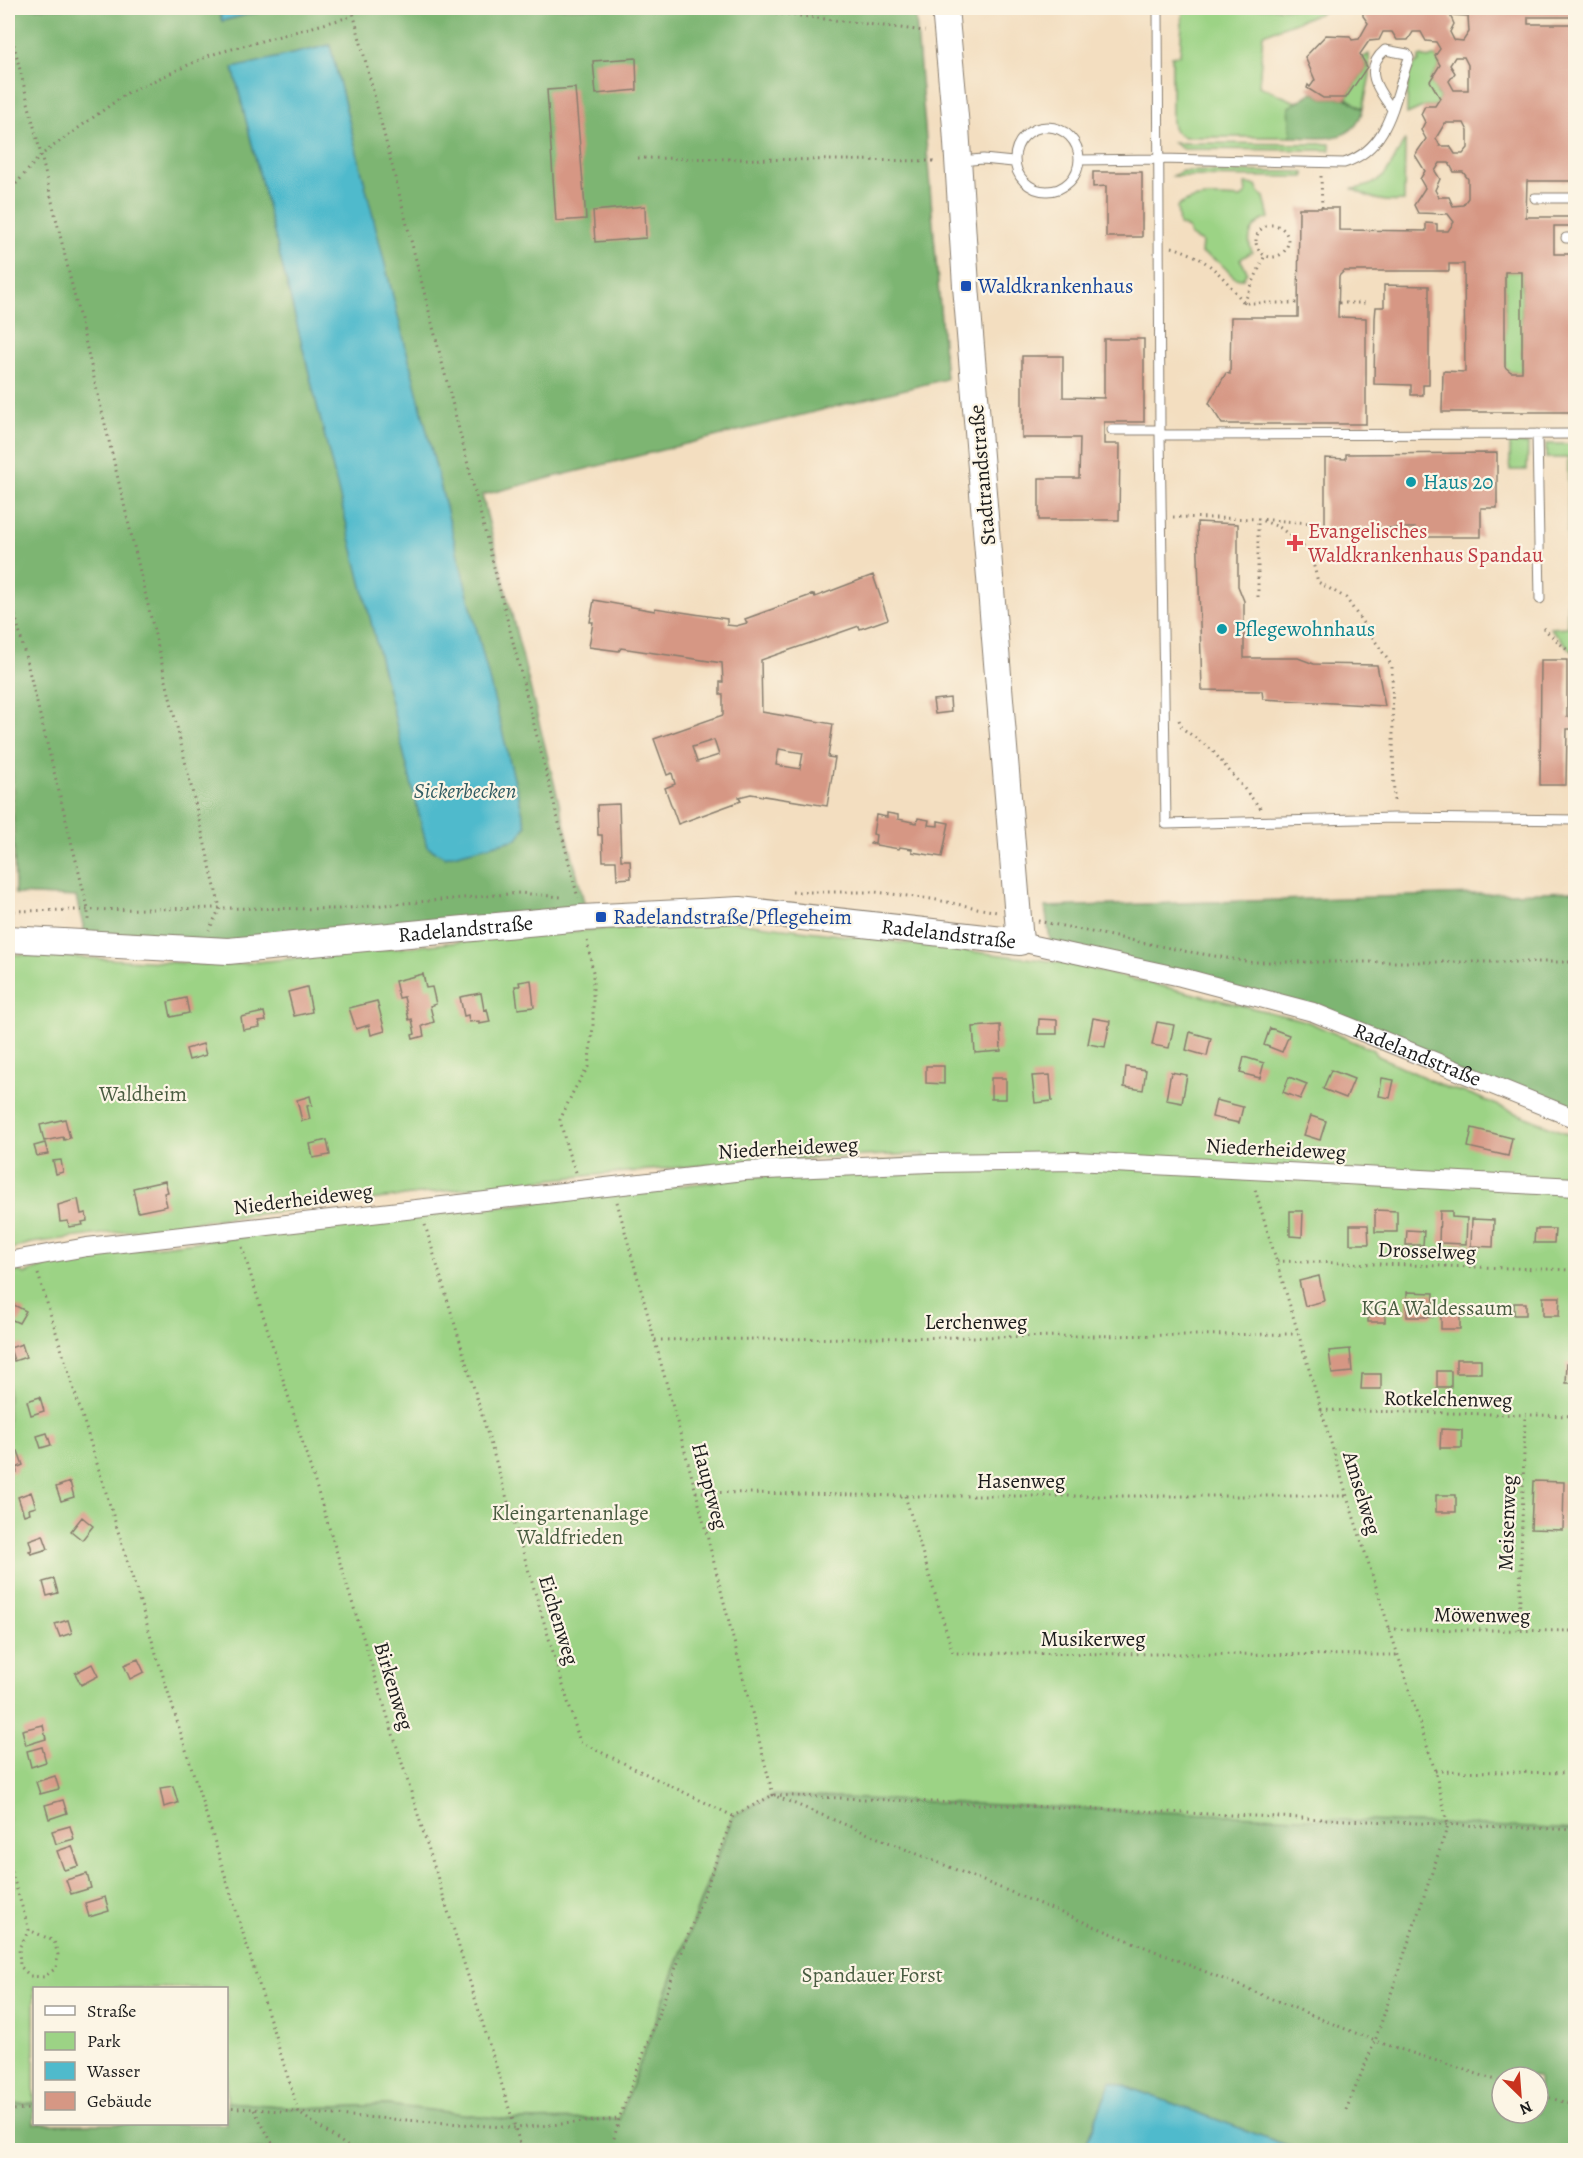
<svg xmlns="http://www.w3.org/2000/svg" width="1583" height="2158" viewBox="0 0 1583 2158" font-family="Alegreya,serif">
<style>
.green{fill:#9cd385;stroke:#5c7850;stroke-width:1.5}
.forest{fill:#7db572;stroke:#4c6847;stroke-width:1.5;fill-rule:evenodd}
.water{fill:#4fbacc;stroke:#366b74;stroke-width:1.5}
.building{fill:#d69784;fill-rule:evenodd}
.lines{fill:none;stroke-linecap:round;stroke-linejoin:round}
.lane-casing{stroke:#887d6e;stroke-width:11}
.street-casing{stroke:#887d6e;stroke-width:20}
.secondary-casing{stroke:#887d6e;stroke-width:28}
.path{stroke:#887d6e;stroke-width:3;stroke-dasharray:1.5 4.5;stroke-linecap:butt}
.lane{stroke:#fff;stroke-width:9}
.street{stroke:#fff;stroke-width:18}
.secondary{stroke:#fff;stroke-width:26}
.transit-dot{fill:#1a4fb4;stroke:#fcf5e5;stroke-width:2}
.culture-dot{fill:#0f9aa8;stroke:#fcf5e5;stroke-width:2}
.health-dot{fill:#e0444e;stroke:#fcf5e5;stroke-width:2}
.labels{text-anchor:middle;stroke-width:4.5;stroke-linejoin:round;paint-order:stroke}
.transit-label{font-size:21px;fill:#164399;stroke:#fcf5e5;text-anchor:start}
.street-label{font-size:21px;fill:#1c1c1c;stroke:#fcf5e5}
.culture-label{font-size:21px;fill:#0d838f;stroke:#fcf5e5;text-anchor:start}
.health-label{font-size:21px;fill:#be3a42;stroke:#fcf5e5;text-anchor:start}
.park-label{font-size:21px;fill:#495c41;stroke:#fcf5e5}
.water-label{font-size:22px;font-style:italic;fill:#305b62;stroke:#fcf5e5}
</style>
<rect width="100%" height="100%" fill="#fcf5e5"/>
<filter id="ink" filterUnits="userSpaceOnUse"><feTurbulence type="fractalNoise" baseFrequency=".0167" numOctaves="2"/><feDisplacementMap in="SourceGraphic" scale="12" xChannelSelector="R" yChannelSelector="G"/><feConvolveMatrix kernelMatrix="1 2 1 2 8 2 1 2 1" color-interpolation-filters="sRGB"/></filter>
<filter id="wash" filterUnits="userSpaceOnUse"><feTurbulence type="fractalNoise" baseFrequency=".008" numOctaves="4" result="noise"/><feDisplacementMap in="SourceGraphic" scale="24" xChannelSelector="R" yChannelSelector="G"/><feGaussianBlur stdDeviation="1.35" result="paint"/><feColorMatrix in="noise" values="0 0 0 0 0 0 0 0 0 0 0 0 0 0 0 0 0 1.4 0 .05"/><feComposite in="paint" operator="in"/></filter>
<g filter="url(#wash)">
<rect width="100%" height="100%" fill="#f3dec0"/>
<!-- green -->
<path class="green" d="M1183,8H1323V12L1263,34L1259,86L1296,102L1289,108L1291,137H1185C1177,135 1173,130 1172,123V56L1180,55Z
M1369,54L1370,75L1363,109L1346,98L1367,67L1362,58Z
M1422,56L1428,59L1435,56L1440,65L1430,81L1440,98L1435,106H1425L1407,114L1408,72L1419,61V57Z
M1405,139L1404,201C1384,203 1371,199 1353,189C1388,185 1390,166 1405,139Z
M1174,143L1330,144V150L1183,149Z
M1182,171L1304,172V177L1173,176Z
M1245,184L1256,185L1259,192L1264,197L1269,218C1253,223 1245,236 1252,252L1240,259L1247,271L1243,279C1233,280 1230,272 1223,266C1217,260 1209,257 1201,253L1202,242L1190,236L1188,228L1179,225L1177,207C1195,193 1220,197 1241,198L1246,194Z
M1505,272H1522V372H1511L1505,367Z
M1510,443L1528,444L1527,470H1510Z
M1546,444H1575V654L1550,628L1567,627L1568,458H1546Z
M726,921L1066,963L1306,1021L1373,1050L1376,1055L1447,1088L1470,1094L1575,1137V1830L1448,1825L732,1816L619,2119L513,2120L387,2105L304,2108L227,2102L226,1988H34V2103L8,2105V1275L19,1271L25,1274L45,1266L48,1261L143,1248L925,1157V1154C625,1161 328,1206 31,1243L8,1250V954L226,965L550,933Z"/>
<!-- forest -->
<path class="forest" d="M8,8H218L222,21L273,8H915L946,379L482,495L586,910L228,944L86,937L76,897L15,894L12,758L8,739Z
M1313,92L1323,98H1346L1363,109C1361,115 1359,122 1355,126C1340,143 1311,137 1291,137L1289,107Z
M1575,891V1119L1313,1012L1051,947L1045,907Z
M773,1795L1575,1830V2150H1300L1111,2081L1084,2150H8V2105L34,2103V2124H226L227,2102L304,2108L387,2105L513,2120L619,2119L733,1816ZM1502,2077H1538V2113H1502Z"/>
<!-- water -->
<path class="water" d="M218,8H273L222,21Z
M330,45L526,826L517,839L445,857L427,847L233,68Z
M1111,2081L1300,2150H1084Z"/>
<g id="blocks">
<!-- building -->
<path class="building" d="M1363,8H1575V17H1528V24H1575V181H1527L1526,217H1575V226H1554V254H1575V412H1442L1443,371L1465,372L1464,264H1449V271H1344L1339,276L1338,317L1366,318V424H1222L1209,403L1226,373L1230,374L1231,317H1298L1299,208H1339V230L1426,231V223L1437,224V231H1448L1454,222L1448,214L1418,213L1414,205L1425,188L1420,179L1425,171L1415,155L1426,139L1421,130L1425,122L1421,114L1425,106H1435L1440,98L1430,81L1440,65L1435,56L1440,49L1436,42L1426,41L1421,32H1413L1408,40H1397L1392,32H1383L1379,40L1369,41L1360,54L1367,67L1346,98H1323L1307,88L1308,85L1310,87L1315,80L1305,57L1326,35L1350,36L1352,40L1359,39L1368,23L1363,16ZM1450,15L1468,16L1469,32L1463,41L1454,40L1450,32L1454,24ZM1455,57H1464L1468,65V90H1454L1449,81L1455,73L1450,65ZM1445,123H1464L1468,131V148L1463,154H1455L1450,146H1440L1436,138ZM1440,163H1449L1454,172H1463L1468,179V198L1463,205L1453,206L1449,197H1439L1435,190L1440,179L1435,171ZM1505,272H1522V372H1511L1505,367Z
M636,58L637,90L596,94L593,61Z
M575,88L586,219L556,221L547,90Z
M1093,172H1142V237H1106V186L1093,187Z
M645,206L646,238L595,242L593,211Z
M1384,285L1429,286V385H1423V395H1411V385L1374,384L1375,318L1376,307H1384Z
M1104,339H1144V422H1104V444H1120L1119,520H1039V478H1079L1080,438H1022V356H1063V397L1104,398Z
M1497,453V508H1481V537H1415V528H1325V458L1346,459V454Z
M1197,522L1238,524V586L1244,601V658H1298L1314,664L1377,665L1385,706L1263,699L1262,691L1202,690Z
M873,575L888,619L860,629L859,626L761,660L762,712L833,724L828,757L835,758L827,806L751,794L739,797L741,801L678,824L665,788L675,784L672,773L667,775L654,739L723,715V695H720V682H723L722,663L621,648L619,651L589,647L593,622H590L594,600L655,611V608L727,619V625L736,626L747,623L745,619L814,594L815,597ZM714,740L719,755L697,762L692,747ZM779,749L803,753L800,769L776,765Z
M1541,660H1567V717H1573V729H1567L1566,785H1540Z
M950,698L951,712L935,714L933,700Z
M619,804L621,860H630L631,878L617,879L616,861H603L602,835H598L597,805Z
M887,813L898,815V819L917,823L918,818L929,820L928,825L938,826V821L949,823L942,857L912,852V849L900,847L899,849L870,844L871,842L875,843L876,835L873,834L876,815L887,817Z
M423,974L426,988L432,987L436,1004L430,1006L434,1022L422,1026L424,1036L413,1039L412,1035L415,1034L412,1019L409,1020L404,997L399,998L395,981Z
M531,980L534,1007L518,1009L515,986H520L519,982Z
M307,987L312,1012L294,1016L288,992Z
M481,993L484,1010L487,1009L490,1022L479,1024V1021L469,1022L468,1015L464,1016L460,997Z
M186,998L189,1013L171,1017L168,1002Z
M377,1001L385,1031L371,1035L369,1025L356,1029L349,1008Z
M264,1012L266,1021L259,1022L260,1027L243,1030L241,1017Z
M1093,1018L1110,1021L1105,1047L1088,1044Z
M1039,1019L1057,1020V1034H1038Z
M1157,1022L1174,1025L1169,1048L1152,1045Z
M1000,1025L1001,1051L975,1053L973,1027Z
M1270,1028L1289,1035L1282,1052L1264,1045Z
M1190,1032L1211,1038L1207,1056L1186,1050Z
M203,1044L206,1055L189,1060L186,1049Z
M1244,1057L1264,1063L1260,1078L1240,1073Z
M926,1066H944V1084L926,1083Z
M1126,1067L1146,1070L1143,1090L1124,1087Z
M1331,1070L1354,1079L1346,1098L1323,1089Z
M1171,1072L1187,1075L1182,1103L1166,1100Z
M1050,1075L1052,1101L1035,1103L1032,1076Z
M1289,1077L1307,1084L1300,1099L1283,1092Z
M991,1078H1006V1099H991Z
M1382,1078L1394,1080L1390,1098L1379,1096Z
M310,1096L312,1105L307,1106L310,1119L302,1121L297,1100Z
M1216,1100L1243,1107L1239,1123L1212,1117Z
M1311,1116L1326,1121L1320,1140L1304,1135Z
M65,1119L70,1138L64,1140L63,1137L44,1141L40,1125Z
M1472,1128L1512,1138L1508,1156L1468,1147Z
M327,1140L330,1155L313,1158L310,1144Z
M45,1143L48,1154L37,1156L34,1146Z
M61,1160L63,1172L56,1174L53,1161Z
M165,1181L168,1192L164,1193L167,1206L138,1212L133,1188Z
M78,1199L81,1214L86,1213L87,1221L82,1222L83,1225L69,1227L68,1221L60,1222L58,1205Z
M1375,1210L1397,1211V1232H1375Z
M1290,1211H1303L1302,1237L1290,1236Z
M1440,1211H1452V1217L1467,1218L1466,1244L1439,1243Z
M1472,1219L1494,1220L1493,1247L1471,1246Z
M1350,1225H1368L1369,1244H1350Z
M1535,1229H1555L1554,1243H1534Z
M1407,1230L1424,1231L1423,1245H1406Z
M1319,1276L1324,1301L1305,1306L1299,1281Z
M1407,1292L1434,1293L1433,1317H1407Z
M1543,1297H1560L1559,1316H1543Z
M10,1303L26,1311L19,1323L8,1318V1307Z
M1514,1303H1526V1315H1514Z
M1368,1309H1385V1322H1368Z
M1441,1312H1460V1329H1441Z
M22,1344L26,1357L14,1361L10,1348Z
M1350,1349L1352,1372L1332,1374L1329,1351Z
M1456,1359H1481V1373H1456Z
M1567,1363H1575V1383H1566Z
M1437,1371H1451V1387H1437Z
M1362,1374H1381V1389H1361Z
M40,1397L44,1411L31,1415L27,1401Z
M1441,1429L1462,1430V1448H1440Z
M47,1433L51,1445L41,1448L37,1436Z
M18,1451L23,1465L16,1468L17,1472L11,1473L8,1465V1454Z
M1533,1481L1564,1482L1563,1530L1531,1529Z
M70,1482L74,1497L61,1501L56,1487Z
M31,1492L36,1507L29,1509L30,1513L24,1515L18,1497Z
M1436,1495H1456V1512H1436Z
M82,1517L93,1526L82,1540L71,1531Z
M43,1535L48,1549L31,1554L29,1551L32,1550L29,1540Z
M54,1579L58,1593L47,1596L43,1582Z
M68,1620L72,1633L60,1637L55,1624Z
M138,1659L144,1672L130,1679L124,1665Z
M92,1664L98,1676L81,1685L75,1673Z
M43,1725L46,1739L26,1745L22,1730Z
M42,1747L46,1762L31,1767L27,1751Z
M55,1776L59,1789L40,1794L36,1782Z
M173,1786L178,1803L164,1807L160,1788Z
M63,1800L67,1813L49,1819L45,1805Z
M70,1826L74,1839L56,1844L52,1831Z
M72,1846L79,1866L64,1870L57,1851Z
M87,1874L91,1888L71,1894L66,1880Z
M105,1897L109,1911L89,1917L85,1903Z"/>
</g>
</g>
<g filter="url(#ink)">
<use href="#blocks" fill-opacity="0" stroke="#887d6e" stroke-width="1.5"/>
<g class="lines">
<defs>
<path id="lane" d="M1158,8L1160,435L1576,434
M1015 159a32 32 0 1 1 64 0a32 32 0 1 1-64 0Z
M1079,160L1159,159L1344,163C1391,148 1394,98 1409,58L1407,54L1385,50C1362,69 1378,90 1392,109
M960,161L983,159L1013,162
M1535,198H1576
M1566,238H1576
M1112,430H1160
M1537,434L1540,599
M1160,435L1166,824L1394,818L1576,820"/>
<g id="street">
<path id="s1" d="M1020,942L1181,977L1313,1012L1576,1119"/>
<path d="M8,1261L87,1247L744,1171L930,1163L1075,1161L1576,1187"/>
</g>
<g id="secondary">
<path id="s2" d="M8,939L228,951L582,918L740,910L1020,942L966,286L956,127L945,8"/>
</g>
</defs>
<!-- lane casing -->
<use href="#lane" class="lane-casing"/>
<!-- street casing -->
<use href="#street" class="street-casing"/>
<!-- secondary casing -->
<use href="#secondary" class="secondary-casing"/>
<!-- path -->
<path class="path" d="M352,8L578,898
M734,8L925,31
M1333,8V14
M8,21L41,155L220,908L209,930
M638,158L938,161
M1321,176L1322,208
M8,193L41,155L127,93L210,55L353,16
M1256 241a16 16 0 1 1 32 0a16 16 0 1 1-32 0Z
M1172,247C1207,257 1222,275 1244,303H1298
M1244,303L1265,255
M1339,303H1367
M1173,517L1258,519L1279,527L1310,551L1318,582L1346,598L1392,666L1394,804
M8,586L88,909V923
M1258,597V519L1323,524
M1543,628L1576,658
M1179,720L1182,728L1212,750L1261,809
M792,892H875L932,899L997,912
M8,911L220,908L338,909L520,893L561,897
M1038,921L1184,951L1251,962H1576
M576,1172L568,1152L560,1120L574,1090L588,1067L593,1027V972L587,940
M617,1202L696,1492L773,1795L1375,2041L1448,1825L1435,1771L1347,1496L1254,1186
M425,1225L580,1742L733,1816
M242,1247L522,2150
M1277,1261L1576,1270
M38,1274L299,2113L353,2150
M655,1340L1298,1334
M1321,1410L1576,1416
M696,1492L905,1496H1347
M905,1496L953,1653L1397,1655
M1389,1629L1576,1631
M1519,1630L1525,1416
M1435,1771L1576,1773
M8,1860L29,1930L19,1948L20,1966L30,1976L44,1977L56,1968L58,1955L54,1941L29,1930
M1538,2094L1576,2106
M226,2107L516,2128L619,2119
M8,2110L34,2109
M254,2110L276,2150
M1346,2110L1375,2041L1502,2082
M603,2150L612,2147
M611,2150L619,2119L733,1816L773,1795L1576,1830"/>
<!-- lane -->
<use href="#lane" class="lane"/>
<!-- street -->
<use href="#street" class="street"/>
<!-- secondary -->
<use href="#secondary" class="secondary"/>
</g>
</g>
<!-- markers -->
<g class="transit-dot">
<rect x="960" y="280" width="12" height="12" rx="3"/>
<rect x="595" y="911" width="12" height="12" rx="3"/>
</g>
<g class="culture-dot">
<circle cx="1411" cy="482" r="6"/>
<circle cx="1222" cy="629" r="6"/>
</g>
<path class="health-dot" d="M1292 534h6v6h6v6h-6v6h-6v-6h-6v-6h6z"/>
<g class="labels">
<!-- transit labels -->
<g class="transit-label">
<text x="978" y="293">Waldkrankenhaus</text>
<text x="613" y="924">Radelandstraße/Pflegeheim</text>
</g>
<!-- street labels -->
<g class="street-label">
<text transform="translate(982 475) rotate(-95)" y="7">Stadtrandstraße</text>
<text dy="7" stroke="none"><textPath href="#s2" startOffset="459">Radelandstraße</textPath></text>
<text dy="7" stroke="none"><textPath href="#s2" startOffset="944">Radelandstraße</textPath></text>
<text dy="7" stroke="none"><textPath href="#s1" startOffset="414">Radelandstraße</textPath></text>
<text transform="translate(788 1148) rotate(-3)" y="7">Niederheideweg</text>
<text transform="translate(1276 1149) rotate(3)" y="7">Niederheideweg</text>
<text transform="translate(303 1199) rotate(-7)" y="7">Niederheideweg</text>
<text transform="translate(1427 1251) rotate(2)" y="7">Drosselweg</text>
<text x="976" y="1329">Lerchenweg</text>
<text transform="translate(1448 1399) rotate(1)" y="7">Rotkelchenweg</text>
<text x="1021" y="1488">Hasenweg</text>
<text transform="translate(710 1486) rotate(75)" y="7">Hauptweg</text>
<text transform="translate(1362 1493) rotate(73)" y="7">Amselweg</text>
<text transform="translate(1507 1523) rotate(-88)" y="7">Meisenweg</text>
<text transform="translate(1482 1615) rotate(1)" y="7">Möwenweg</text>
<text transform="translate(559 1620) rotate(73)" y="7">Eichenweg</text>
<text x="1093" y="1646">Musikerweg</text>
<text transform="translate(394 1686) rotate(73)" y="7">Birkenweg</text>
</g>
<!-- culture labels -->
<g class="culture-label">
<text x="1423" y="489">Haus 20</text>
<text x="1234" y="636">Pflegewohnhaus</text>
</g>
<!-- health labels -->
<g class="health-label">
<text x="1308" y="538">Evangelisches<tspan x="1308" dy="24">Waldkrankenhaus Spandau</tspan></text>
</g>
<!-- park labels -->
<g class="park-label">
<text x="143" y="1101">Waldheim</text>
<text x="1437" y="1315">KGA Waldessaum</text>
<text x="570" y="1520">Kleingartenanlage<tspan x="570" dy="24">Waldfrieden</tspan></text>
<text x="872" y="1982">Spandauer Forst</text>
</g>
<!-- water labels -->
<g class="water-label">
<text x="465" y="798">Sickerbecken</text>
</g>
</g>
<!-- margin -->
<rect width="1583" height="2158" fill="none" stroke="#fcf5e5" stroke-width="30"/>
<!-- legend -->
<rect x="33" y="1987" width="195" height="138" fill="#fcf5e5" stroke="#a29e95" stroke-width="1.5"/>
<rect x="45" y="2006" width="30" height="9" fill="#ffffff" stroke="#a29e95" stroke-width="1.5"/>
<text x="87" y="2017" font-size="18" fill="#1c1c1c">Straße</text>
<rect x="45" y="2032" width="30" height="18" fill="#9cd385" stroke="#a29e95" stroke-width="1.5"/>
<text x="87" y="2047" font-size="18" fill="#1c1c1c">Park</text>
<rect x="45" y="2062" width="30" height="18" fill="#4fbacc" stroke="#a29e95" stroke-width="1.5"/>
<text x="87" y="2077" font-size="18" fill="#1c1c1c">Wasser</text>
<rect x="45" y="2092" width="30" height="18" fill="#d69784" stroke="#a29e95" stroke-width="1.5"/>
<text x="87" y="2107" font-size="18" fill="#1c1c1c">Gebäude</text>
<!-- north arrow -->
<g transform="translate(1520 2095) rotate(155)"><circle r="28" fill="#fcf5e5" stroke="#a29e95" stroke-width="1.5"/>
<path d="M0-4.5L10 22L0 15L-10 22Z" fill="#c8321e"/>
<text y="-9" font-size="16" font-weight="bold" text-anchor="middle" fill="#1c1c1c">N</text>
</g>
</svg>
